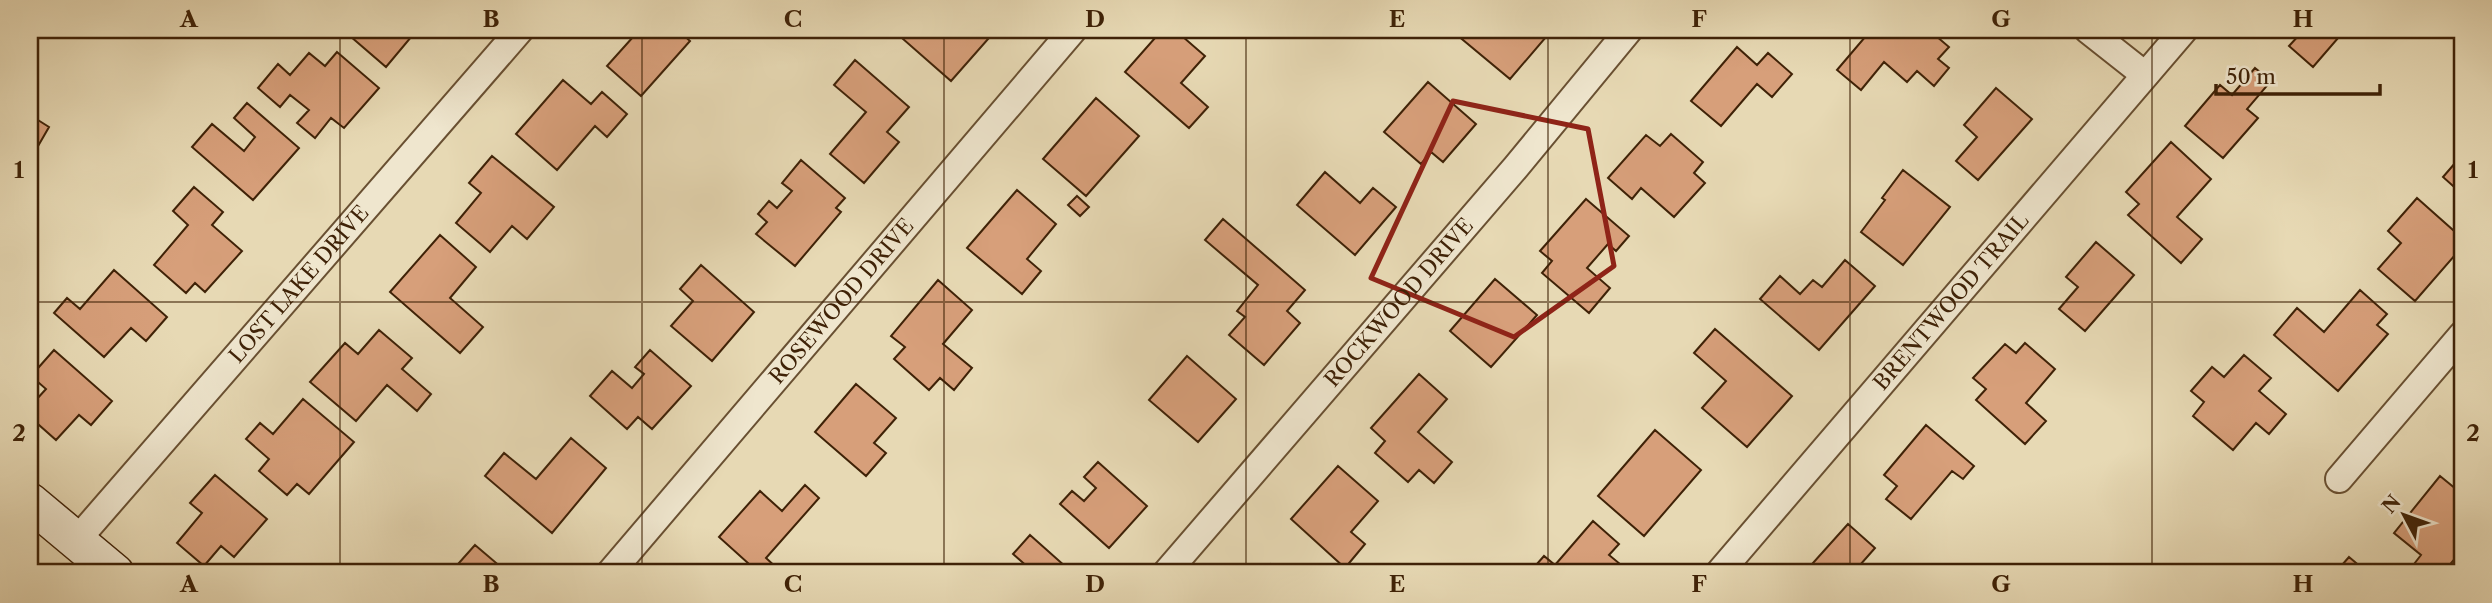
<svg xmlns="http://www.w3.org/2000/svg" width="2492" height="603" viewBox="0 0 2492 603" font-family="'Libre Caslon Text',serif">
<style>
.building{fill:#d79f7a;stroke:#3f2207;stroke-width:2}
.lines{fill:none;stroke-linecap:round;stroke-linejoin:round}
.minor-casing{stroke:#695032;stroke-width:30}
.secondary-casing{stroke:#3f2207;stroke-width:40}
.minor{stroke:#efe6ce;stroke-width:26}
.secondary{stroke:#efe6ce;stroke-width:37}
.marked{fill:none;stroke:#8f2418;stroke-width:5;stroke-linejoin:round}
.grid{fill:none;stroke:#3f2207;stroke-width:2;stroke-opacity:0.55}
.labels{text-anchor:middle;stroke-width:6;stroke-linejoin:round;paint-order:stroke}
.street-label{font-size:21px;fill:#3f2207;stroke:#efe6ce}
.neatline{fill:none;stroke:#3f2207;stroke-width:2.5}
.grid-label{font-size:23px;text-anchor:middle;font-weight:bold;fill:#3f2207}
</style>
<rect width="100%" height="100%" fill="#e7d9b4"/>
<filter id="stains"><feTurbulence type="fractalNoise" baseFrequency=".00286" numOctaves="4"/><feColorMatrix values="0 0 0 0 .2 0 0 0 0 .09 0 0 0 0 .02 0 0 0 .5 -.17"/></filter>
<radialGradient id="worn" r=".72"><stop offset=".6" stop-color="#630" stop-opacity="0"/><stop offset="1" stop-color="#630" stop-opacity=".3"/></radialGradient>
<!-- building -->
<path class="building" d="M343,30H417L386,67Z
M625,30H678L690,41L641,96L607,66L633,37Z
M911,30H996L951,81L903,39Z
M1162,30H1175L1205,56L1181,83L1208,107L1189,128L1125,72Z
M1451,30H1502L1505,32L1506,30H1552L1510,79Z
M1871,30H1876L1885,37L1891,30H1905L1909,33L1912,30H1929L1949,47L1938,59L1949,68L1934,86L1917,71L1907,82L1884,62L1861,90L1837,70Z
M2298,30H2345L2313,67L2289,46L2301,33Z
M1737,47L1757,65L1768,53L1792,74L1772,97L1757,84L1721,126L1691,101Z
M337,52L379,88L344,128L331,118L315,138L297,123L309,110L290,95L280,107L258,88L278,64L290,75L309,53L325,66Z
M855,60L909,107L887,132L899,142L864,183L830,154L866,112L834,85Z
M2255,68L2271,81L2247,109L2258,118L2223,158L2185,126L2220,85L2232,95Z
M563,80L591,104L602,92L627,114L607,137L595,126L557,170L516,134Z
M1428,82L1476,124L1443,162L1431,152L1421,164L1384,132Z
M1996,88L2032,119L1978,180L1956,161L1977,137L1964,125Z
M1096,98L1139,136L1086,196L1043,159Z
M247,103L299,148L253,200L192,147L212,124L244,151L255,137L234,118Z
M30,115L49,127L30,160Z
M1671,134L1703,162L1694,173L1705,183L1674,217L1641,188L1632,199L1608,178L1646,135L1660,146Z
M2171,142L2211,179L2177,217L2202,239L2181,263L2128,215L2139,204L2126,192Z
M2462,155V194L2443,177Z
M492,156L554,207L527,239L512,226L490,252L456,223L481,193L469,183Z
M801,160L845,198L836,208L841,212L795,266L756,234L767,222L758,214L769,201L777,208L792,191L782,183Z
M1903,170L1950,207L1903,265L1861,232L1885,200L1882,198Z
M1325,172L1360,203L1373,188L1396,207L1355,255L1297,205Z
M194,187L223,212L212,225L242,251L205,292L195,283L186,293L154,265L188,225L173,211Z
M1017,190L1056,224L1027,259L1041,271L1022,294L967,248Z
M1077,196L1089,207L1080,216L1068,205Z
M2417,198L2462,238V247L2415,301L2378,269L2401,243L2388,231Z
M1586,199L1629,236L1616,251L1608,244L1587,268L1610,288L1589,313L1542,273L1552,261L1540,251Z
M1223,219L1305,290L1287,311L1300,323L1264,365L1229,335L1245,317L1237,311L1258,285L1205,240Z
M440,235L476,267L450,298L483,327L460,353L390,292Z
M2096,242L2134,275L2085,331L2059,309L2078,287L2066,277Z
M1845,260L1875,286L1819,350L1760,299L1780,276L1800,294L1813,280L1822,287Z
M701,265L754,312L712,361L671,326L693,301L680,289Z
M114,270L167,317L146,341L131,328L104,357L54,313L67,298L80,309Z
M1495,279L1537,315L1491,367L1450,331Z
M938,280L972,310L943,344L972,368L954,390L940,378L929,390L894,359L905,347L891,336Z
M2360,290L2387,314L2377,325L2388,334L2338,391L2274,335L2297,308L2324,332Z
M1715,329L1792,396L1747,447L1702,408L1726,381L1694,353Z
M379,330L412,358L402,369L431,394L417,411L387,385L356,421L310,382L345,343L358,354Z
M2025,343L2055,369L2026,403L2046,421L2025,444L1976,400L1986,389L1973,378L2005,344L2016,353Z
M54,350L112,401L91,425L79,415L56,440L30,417V394L36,400L46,389L31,376Z
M650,350L691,386L652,429L638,417L627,429L590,396L612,371L632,388L644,374L635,367Z
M2244,355L2271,378L2259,391L2286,414L2269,434L2256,423L2233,450L2193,416L2204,402L2191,391L2212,367L2224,377Z
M1187,356L1236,399L1198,442L1149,400Z
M1419,374L1447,399L1418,432L1452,462L1434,483L1419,470L1408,482L1375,453L1385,441L1371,428Z
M856,384L896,418L874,443L886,453L866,476L815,432Z
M303,399L354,442L309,494L297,484L287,495L259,471L269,459L246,439L260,423L273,434Z
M1926,425L1974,466L1963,479L1952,471L1911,519L1886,499L1897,486L1884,475Z
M1655,430L1701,470L1644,536L1598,496Z
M571,438L606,468L552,533L485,476L504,453L536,479Z
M1098,462L1147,506L1109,548L1060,504L1072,491L1084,501L1096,488L1084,477Z
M1338,466L1378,501L1351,532L1365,544L1345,568L1291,519Z
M215,475L267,519L234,557L221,546L204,566L177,543L202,513L190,503Z
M2440,476L2462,494V550L2443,573H2418L2411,568L2421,555L2394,533Z
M805,485L819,498L766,558L778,569L774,573H759L719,537L760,491L782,511Z
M1593,521L1619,544L1609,555L1620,564L1612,573H1529L1544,556L1555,565Z
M1848,524L1875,548L1853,573H1804Z
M1030,535L1066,567L1060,573H1025L1029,568L1013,554Z
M475,545L508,573H450Z
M2349,557L2368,573H2335Z
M1271,564L1283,573H1263Z"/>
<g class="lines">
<defs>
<g id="minor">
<path d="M2088,30L2145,75"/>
<path d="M2339,479L2462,335"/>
<path id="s1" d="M76,541L520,30"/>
<path id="s2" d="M610,573L1073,30"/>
<path id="s3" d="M1166,573L1516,167L1629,30"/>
<path id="s4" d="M1719,573L2184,30"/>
</g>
<path id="secondary" d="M30,502L115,573"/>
</defs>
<!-- minor casing -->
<use href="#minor" class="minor-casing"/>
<!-- secondary casing -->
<use href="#secondary" class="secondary-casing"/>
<!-- minor -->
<use href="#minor" class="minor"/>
<!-- secondary -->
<use href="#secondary" class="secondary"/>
</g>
<!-- marked area -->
<path class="marked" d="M1453,101L1588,129L1614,266L1514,337L1371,278Z"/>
<!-- grid -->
<path class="grid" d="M340,30V573M642,30V573M944,30V573M1246,30V573M1548,30V573M1850,30V573M2152,30V573M30,302H2462"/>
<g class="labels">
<!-- street labels -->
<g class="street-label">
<text dy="7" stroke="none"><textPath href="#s1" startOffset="340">LOST LAKE DRIVE</textPath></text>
<text dy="7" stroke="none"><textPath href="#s2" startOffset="357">ROSEWOOD DRIVE</textPath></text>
<text dy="7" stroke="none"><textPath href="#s4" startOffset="357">BRENTWOOD TRAIL</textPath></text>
<text dy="7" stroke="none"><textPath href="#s3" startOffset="357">ROCKWOOD DRIVE</textPath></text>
</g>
</g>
<!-- margin -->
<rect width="2492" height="603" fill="none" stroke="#e7d9b4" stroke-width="77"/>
<!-- north arrow -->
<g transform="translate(2404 515) rotate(311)" stroke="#efe6ce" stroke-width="5" paint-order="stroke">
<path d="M0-5L12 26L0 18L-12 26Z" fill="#3f2207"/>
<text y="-10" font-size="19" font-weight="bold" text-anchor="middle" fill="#3f2207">N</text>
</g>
<!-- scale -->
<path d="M2216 84v10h164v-10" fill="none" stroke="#3f2207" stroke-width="3.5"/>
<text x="2226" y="84" font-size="21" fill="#3f2207" stroke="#efe6ce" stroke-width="5" paint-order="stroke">50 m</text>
<rect x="38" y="38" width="2416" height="526" class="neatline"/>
<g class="grid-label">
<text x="189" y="27">A</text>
<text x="491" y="27">B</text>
<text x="793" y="27">C</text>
<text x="1095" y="27">D</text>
<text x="1397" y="27">E</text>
<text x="1699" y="27">F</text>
<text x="2001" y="27">G</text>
<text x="2303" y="27">H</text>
<text x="19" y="178">1</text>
<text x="2473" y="178">1</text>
<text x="19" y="441">2</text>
<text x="2473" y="441">2</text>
<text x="189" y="592">A</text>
<text x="491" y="592">B</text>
<text x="793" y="592">C</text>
<text x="1095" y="592">D</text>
<text x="1397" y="592">E</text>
<text x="1699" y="592">F</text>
<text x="2001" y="592">G</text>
<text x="2303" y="592">H</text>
</g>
<rect width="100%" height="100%" filter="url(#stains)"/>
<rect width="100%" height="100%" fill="url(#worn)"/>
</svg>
